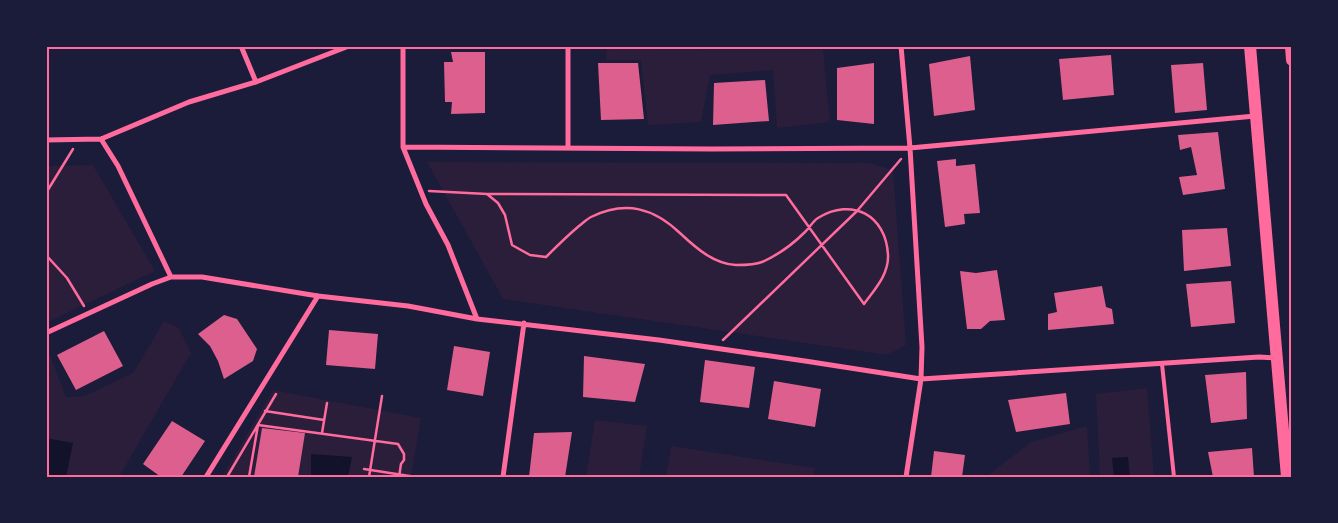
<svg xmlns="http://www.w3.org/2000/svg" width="1338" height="523" viewBox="0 0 1338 523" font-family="'PT Serif',serif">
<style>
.green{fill:#2a1e3b}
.water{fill:#12122b}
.building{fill:#dd5f8e}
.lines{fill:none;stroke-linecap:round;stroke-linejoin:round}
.path{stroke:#ff6b9d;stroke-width:2.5}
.service{stroke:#ff6b9d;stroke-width:4}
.minor{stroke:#ff6b9d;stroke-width:5}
.primary{stroke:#ff6b9d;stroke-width:12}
.neatline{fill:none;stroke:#ff6b9d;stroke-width:2}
</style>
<rect width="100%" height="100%" fill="#1b1b3a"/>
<!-- green -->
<path class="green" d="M607,49L823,50L830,122L777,128L773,70L710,75L701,122L648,125L641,60H606Z
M427,162L869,163L893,170L906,345L888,355L503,299Z
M93,165L155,271L46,323V166Z
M164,321L179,328L191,353L119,477H46V345L66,397L84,396L133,373Z
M1147,388L1154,477H1100L1096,394Z
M273,390L421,418L411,477H222Z
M595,420L647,426L639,477H586Z
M1087,426L1090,477H986L1031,442Z
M671,446L815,468L813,477H666Z"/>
<!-- water -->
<path class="water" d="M46,438L73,443L66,477H46Z
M311,454L352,457L348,477H311Z
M1128,457L1130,477H1114L1112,458Z"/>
<!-- building -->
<path class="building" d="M451,52H485V113L451,114L452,102H445L444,62H453Z
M1111,55L1114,95L1063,100L1059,59Z
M970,56L975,110L934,116L929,64Z
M598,63H638L644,119L601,120Z
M874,63V124L837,120V68Z
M1203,63L1207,110L1175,113L1171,65Z
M765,80L769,121L713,125L714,83Z
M1218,132L1225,189L1183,195L1179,177L1197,175L1191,147L1180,150L1178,135Z
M956,159V166L975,164L980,213L964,214L965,224L945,227L937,161Z
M1227,228L1231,266L1184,271L1182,230Z
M997,270L1005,320L990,321L981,329H967L960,271L976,273Z
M1231,281L1235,323L1191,327L1186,284Z
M1102,286L1106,307L1112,309L1114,324L1048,330V314L1057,312L1054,293Z
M224,315L237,319L257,349L253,361L224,379L218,361L210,346L198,334Z
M329,330L378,334L375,369L326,365Z
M104,331L123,366L76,390L57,355Z
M454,346L490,352L483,396L447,390Z
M584,356L645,364L635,402L583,397Z
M705,360L755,367L749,408L700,402Z
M1246,372L1247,419L1211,423L1205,375Z
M774,381L821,389L815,427L768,419Z
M1066,393L1070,424L1016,432L1008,400Z
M172,421L205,441L181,477H161L143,464Z
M262,428L305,433L298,477H254Z
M572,432L565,477H529L534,433Z
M1252,448L1254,477H1213L1208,452Z
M934,451L965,455L962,477H931Z"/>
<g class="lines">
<!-- path -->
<path class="path" d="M429,191L487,194L498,203L505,215L512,245L530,255L546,257C557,246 567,236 579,226C583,223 587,219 591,217C626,200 654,208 681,234C696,248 714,264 736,265C743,265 755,265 762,262C778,255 793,244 805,232C810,227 813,221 818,218C852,197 886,215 888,255C889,274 875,289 864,304L786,195L487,194
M46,193L73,149
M46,255L67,278L84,306
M723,340L857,211L901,159
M265,411L324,420
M322,433L327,403
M364,469L416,477
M227,477L276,394
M249,477L258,425L398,444L404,454V460L401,464L399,477
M369,477L382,396"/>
<!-- service -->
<path class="service" d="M1162,364L1174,477"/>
<!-- minor -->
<path class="minor" d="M241,46L256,82
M403,46V147L426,204L448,245L477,319
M901,46L910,148L922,347L921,379L906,477
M101,139L118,166L171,277
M46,140L101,139L189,102L256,82L349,46
M403,147L712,149L910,148L1255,116
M568,148V46
M46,333L152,284L171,277H202L318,296L408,306L477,319L659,340L805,361L921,379L1259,357L1277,358
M206,477L318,296
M503,477L524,323"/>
<!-- primary -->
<path class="primary" d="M1250,46L1287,477
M1291,46L1292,60"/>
</g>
<!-- border -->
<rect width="1338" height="523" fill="none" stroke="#1b1b3a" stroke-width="95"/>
<rect x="48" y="48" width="1242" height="428" class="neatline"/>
</svg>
